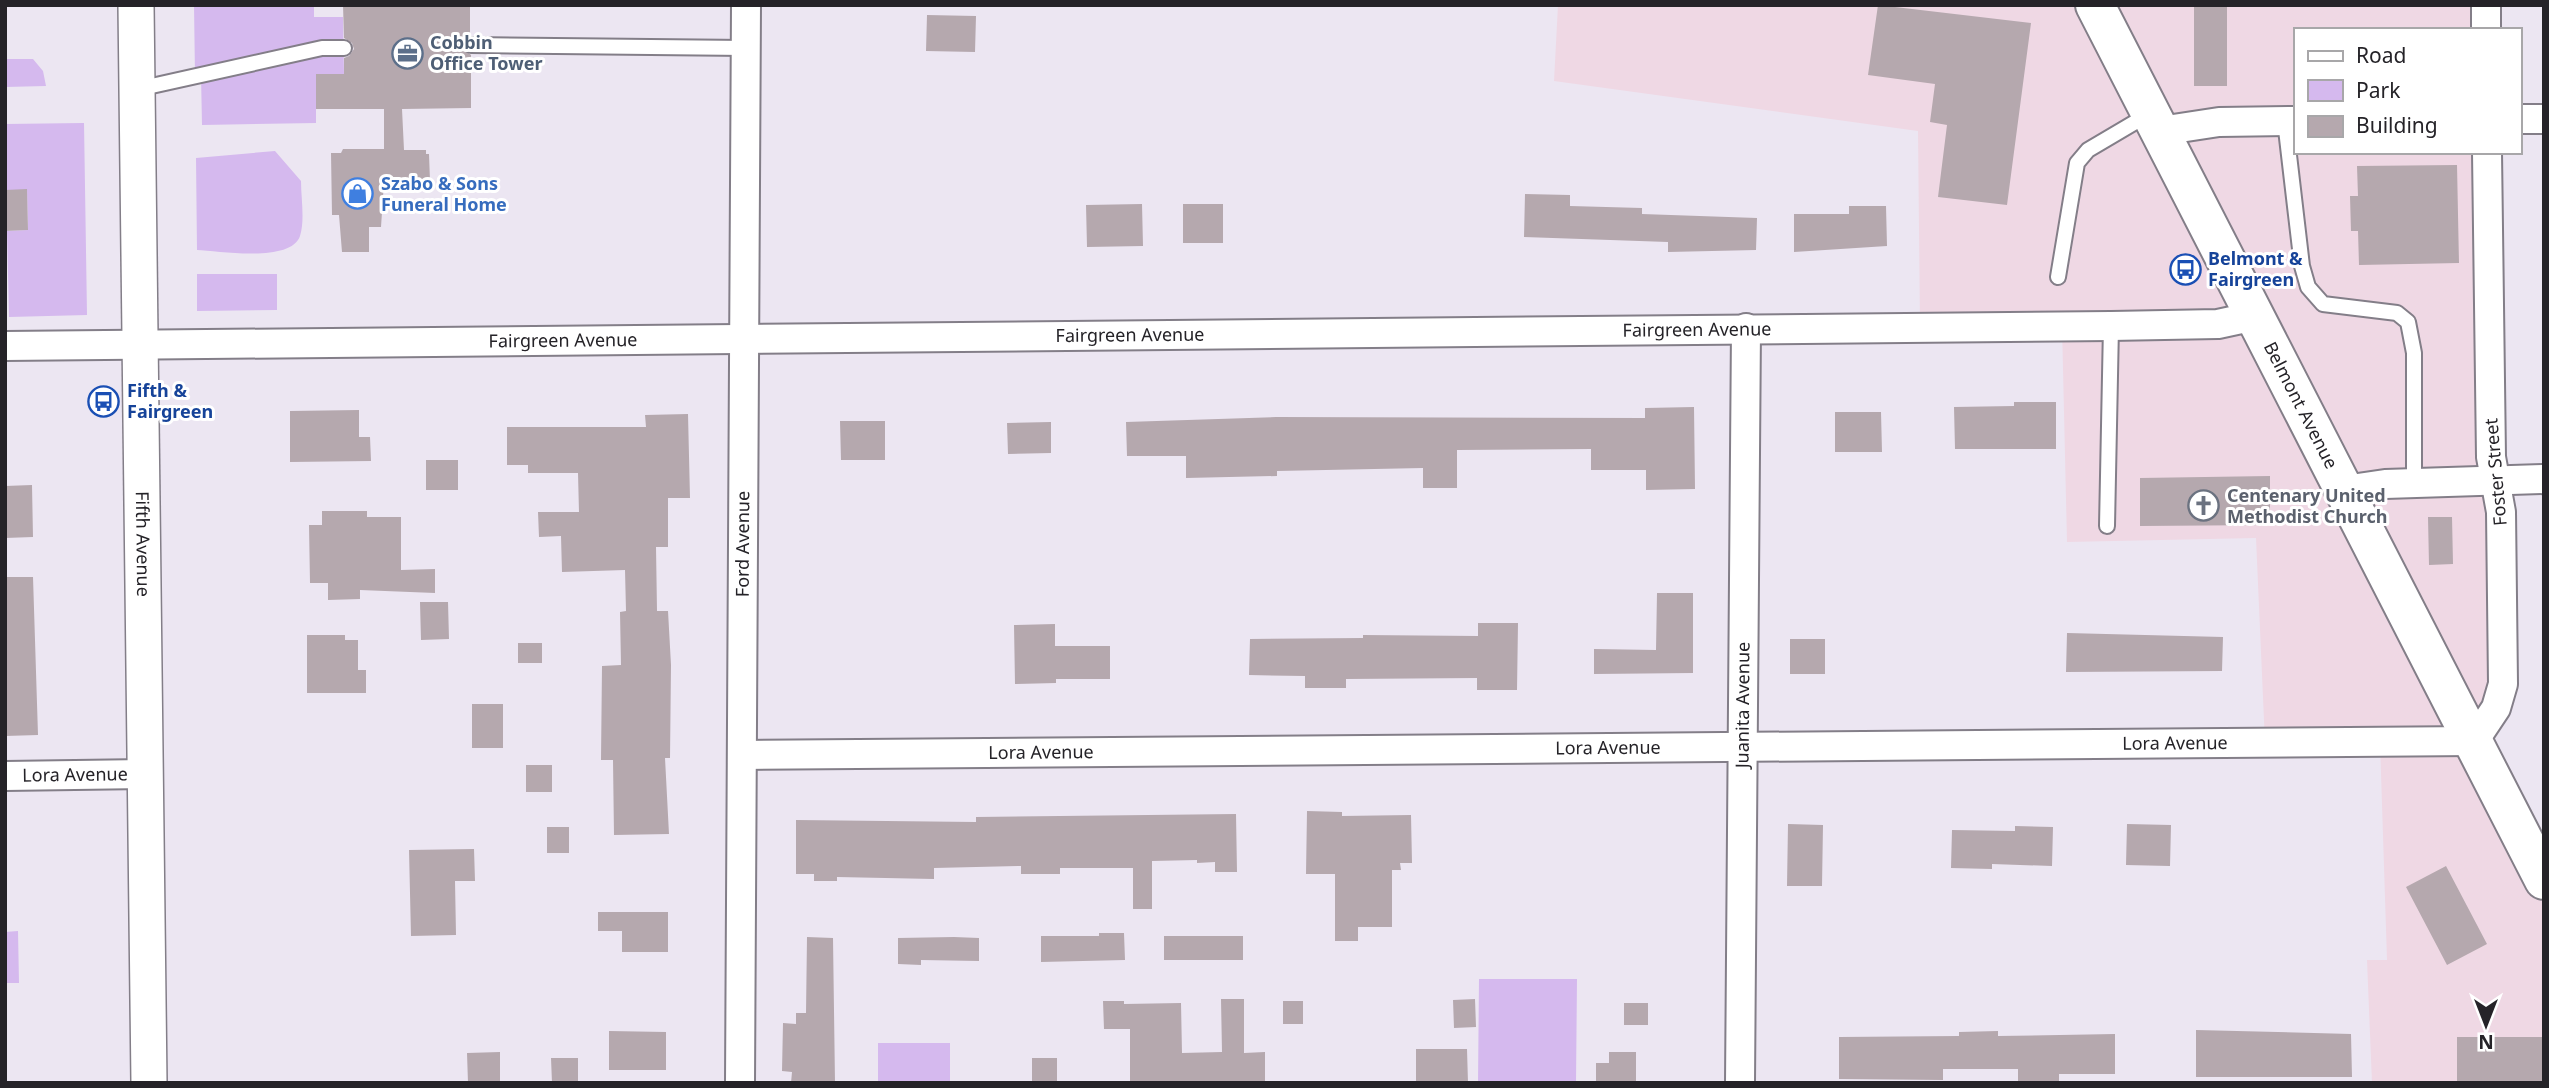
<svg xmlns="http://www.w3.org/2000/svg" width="2549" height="1088" viewBox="0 0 2549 1088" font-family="'Noto Sans',sans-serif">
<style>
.commercial{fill:#efd8e4}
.green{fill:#d5b9ee}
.building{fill:#b5a8ae}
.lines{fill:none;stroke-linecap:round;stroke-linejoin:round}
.service-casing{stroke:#837e88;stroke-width:18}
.minor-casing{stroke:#837e88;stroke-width:32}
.tertiary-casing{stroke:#837e88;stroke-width:38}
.secondary-casing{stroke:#837e88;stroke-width:42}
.service{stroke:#fff;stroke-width:14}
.minor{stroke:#fff;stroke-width:28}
.tertiary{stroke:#fff;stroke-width:35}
.secondary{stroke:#fff;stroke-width:38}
.labels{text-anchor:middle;stroke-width:6;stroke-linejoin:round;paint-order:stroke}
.service-label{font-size:18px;font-weight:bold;fill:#4e5e75;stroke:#fff;text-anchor:start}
.shop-label{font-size:18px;font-weight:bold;fill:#366cbe;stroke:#fff;text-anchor:start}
.transit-label{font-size:18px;font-weight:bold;fill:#164399;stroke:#fff;text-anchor:start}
.street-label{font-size:18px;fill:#252328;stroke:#fff}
.worship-label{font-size:18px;font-weight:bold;fill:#5b616d;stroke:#fff;text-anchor:start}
</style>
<rect width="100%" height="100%" fill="#ece6f2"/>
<!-- commercial -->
<path class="commercial" d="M1558,5H2486V30H2295V152H2487L2503,684L2474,741L2544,880V1083H2372L2367,960H2387L2380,742L2265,743L2256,538L2067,542L2062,325L1920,326L1918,131L1554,81Z"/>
<!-- green -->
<path class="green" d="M194,5H314V17H343L344,74H316V123L202,125L201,75L195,76Z
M5,59H33L43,71L46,86L5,87Z
M84,123L87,315L9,317L7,231L28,230L27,190H5V124Z
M275,151L301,181C301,198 305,220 300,236C291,263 219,251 197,250L196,158Z
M197,274H277V310L197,311Z
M18,931L19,983H5V932Z
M1479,979H1577L1576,1083H1478Z
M878,1043H950V1083H878Z"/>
<!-- building -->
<path class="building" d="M343,5H470V35L463,40L461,46L471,55V108L402,109L404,150H426V154H429L430,181L384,182L381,227H369V252H342L339,215H332L331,153H341L343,149H384V109H316V74H344V58L349,56L354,49L352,43L344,38Z
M1878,5L2031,23L2007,205L1938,197L1947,125L1930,122L1935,84L1868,75Z
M2194,5H2227V86H2194Z
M927,15L976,16L975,52L926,51Z
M2457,165L2459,263L2359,265L2358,231H2351L2350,196H2358L2357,166Z
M27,189L28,230L5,231V190Z
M1525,194L1570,195V206L1642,208V214L1757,218L1756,250L1668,252V242L1524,237Z
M1142,204L1143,246L1087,247L1086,205Z
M1183,204H1223V243H1183Z
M1849,206H1886L1887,246L1794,252V214H1849Z
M2014,402H2056V449H1955L1954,407L2014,406Z
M1694,407L1695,489L1646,490V470H1591V449L1457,450V488H1423V468L1277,471V476L1186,478V456H1127L1126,422L1276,417L1645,418V408Z
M359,410V437H370L371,461L290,462V411Z
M1835,412H1881L1882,452H1835Z
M688,414L690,498H668V547H656L657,611H668L671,665L670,758H665L669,834L614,835L613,760H601L602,666L621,665L620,612L626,611L625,570L562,572L561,536L539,537L538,512H579L578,473H528V465H507V427H646L645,415Z
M840,421H885V460H841Z
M1051,422V453L1008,454L1007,423Z
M426,460H458V490H426Z
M2270,476V525L2140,526V478Z
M32,485L33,537L5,538V486Z
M322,511H367V517H401V570L435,569V593L360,590V599L328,600V583H310L309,525H322Z
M2428,517H2452L2453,564L2429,565Z
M5,577H33L38,735L5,736Z
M1657,593H1693V673L1594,674V649L1656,650Z
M420,602H448L449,639L421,640Z
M1478,623H1518L1517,690H1477V678L1346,679V688H1305V676L1249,675L1250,639L1363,638V635L1478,636Z
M1055,624V646H1110V679H1056V683L1015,684L1014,625Z
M2067,633L2223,637L2222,671L2066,672Z
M307,635H345V640H358V670H366V693H307Z
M1790,639H1825V674H1790Z
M518,643H542V663H518Z
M472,704H503V748H472Z
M526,765H552V792H526Z
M1307,811L1342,812V816L1411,815L1412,863H1400L1401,870H1392V927H1358V941H1335V874H1306Z
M1236,814L1237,872H1215V862L1197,863V860L1152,861V909H1133V868H1060V874H1021V866L934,868V879L837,877V881H814V874H796V820L976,822V817Z
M1788,824L1823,825L1822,886H1787Z
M2127,824L2171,825L2170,866L2126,865Z
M2015,826L2053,827L2052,866L1992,864V869L1951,868L1952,830L2015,831Z
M547,827H569V853H547Z
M474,849L475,881H455L456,935L411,936L409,850Z
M2446,866L2487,944L2447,965L2406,887Z
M598,912H668V952H622V931H598Z
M1099,933H1124L1125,960L1041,962V936H1099Z
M1164,936H1243V960H1164Z
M807,937L833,938L835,1083H791L792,1072L782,1071L783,1023L796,1024V1013H806Z
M954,937L979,938V961L921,960V965L898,964V938Z
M1221,999H1244V1053L1265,1052V1083H1130V1029H1104L1103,1001H1124V1004L1181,1003L1182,1053L1222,1052Z
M1475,999L1476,1027L1454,1028L1453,1000Z
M1283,1001H1303V1024H1283Z
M1624,1003H1648V1025H1624Z
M2196,1030L2351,1034L2352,1077H2196Z
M609,1031L666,1032V1070H609Z
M1998,1031V1036L2115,1034V1074H2059V1083L2018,1082V1069H1943V1080L1839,1079V1037L1959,1036V1032Z
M2457,1037H2544V1083H2457Z
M1416,1049H1467L1468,1083H1416Z
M500,1052V1083H468L467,1053Z
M1609,1052H1636V1083H1596V1063H1609Z
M551,1058H578V1083H552Z
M1032,1058H1057V1083H1032Z"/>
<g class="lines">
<defs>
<path id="service" d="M471,45L746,48
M138,89L322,48H344
M2285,121L2302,266L2308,287L2323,304L2397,313L2408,322L2414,353V483
M2058,277L2077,163L2088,150L2149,114
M2107,526L2111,326"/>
<g id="minor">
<path d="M2486,5V30"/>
<path d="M2519,119H2544"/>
<path d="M2160,131L2219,122L2295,121"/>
<path id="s1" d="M5,346L2111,326L2218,324L2255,316"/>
<path d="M2344,490L2385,484L2544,479"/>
<path id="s2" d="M742,755L2474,741L2496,708L2503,684L2501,512L2491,457L2487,152"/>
<path id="s3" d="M5,776L145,774"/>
<path id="s4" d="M740,1083L746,5"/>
<path id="s5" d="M1740,1083L1746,328"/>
</g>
<g id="tertiary">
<path id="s6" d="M136,5L149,1083"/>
</g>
<g id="secondary">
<path id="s7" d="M2095,5L2544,880"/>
</g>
</defs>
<!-- service casing -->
<use href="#service" class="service-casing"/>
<!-- minor casing -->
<use href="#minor" class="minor-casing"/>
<!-- tertiary casing -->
<use href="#tertiary" class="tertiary-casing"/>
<!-- secondary casing -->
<use href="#secondary" class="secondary-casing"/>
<!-- service -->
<use href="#service" class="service"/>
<!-- minor -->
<use href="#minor" class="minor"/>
<!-- tertiary -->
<use href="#tertiary" class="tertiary"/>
<!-- secondary -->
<use href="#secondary" class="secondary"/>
</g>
<!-- icons -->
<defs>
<symbol id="office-ring" viewBox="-11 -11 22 22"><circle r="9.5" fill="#fff" stroke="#5c6f8a" stroke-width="1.5"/><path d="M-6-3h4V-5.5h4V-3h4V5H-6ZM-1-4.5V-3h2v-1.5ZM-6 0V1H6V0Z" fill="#5c6f8a"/></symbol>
<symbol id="shop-ring" viewBox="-11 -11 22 22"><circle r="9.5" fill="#fff" stroke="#3f7fe0" stroke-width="1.5"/><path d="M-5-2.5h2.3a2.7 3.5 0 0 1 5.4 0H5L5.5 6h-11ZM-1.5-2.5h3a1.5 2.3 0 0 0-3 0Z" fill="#3f7fe0"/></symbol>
<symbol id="bus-ring" viewBox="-11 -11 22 22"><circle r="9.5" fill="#fff" stroke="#1a4fb4" stroke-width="1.5"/><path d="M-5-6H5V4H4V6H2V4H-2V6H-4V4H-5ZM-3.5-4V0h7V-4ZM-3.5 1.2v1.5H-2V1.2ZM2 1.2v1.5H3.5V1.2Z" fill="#1a4fb4"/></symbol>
<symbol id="church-ring" viewBox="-11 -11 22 22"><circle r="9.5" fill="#fff" stroke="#6b7280" stroke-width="1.5"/><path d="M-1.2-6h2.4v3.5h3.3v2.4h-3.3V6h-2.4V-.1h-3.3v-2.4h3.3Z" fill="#6b7280"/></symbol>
</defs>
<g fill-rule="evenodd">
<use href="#office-ring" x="390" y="36" width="35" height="35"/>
<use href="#shop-ring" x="340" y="176" width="35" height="35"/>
<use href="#bus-ring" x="2168" y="252" width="35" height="35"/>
<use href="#bus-ring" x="86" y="384" width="35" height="35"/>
<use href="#church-ring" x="2186" y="488" width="35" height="35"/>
</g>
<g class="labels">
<!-- service labels -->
<g class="service-label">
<text x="430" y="49">Cobbin<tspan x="430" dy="21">Office Tower</tspan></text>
</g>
<!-- shop labels -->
<g class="shop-label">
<text x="381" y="190">Szabo &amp; Sons<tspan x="381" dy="21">Funeral Home</tspan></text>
</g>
<!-- transit labels -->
<g class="transit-label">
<text x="2208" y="265">Belmont &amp;<tspan x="2208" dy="21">Fairgreen</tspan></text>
<text x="127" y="397">Fifth &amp;<tspan x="127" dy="21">Fairgreen</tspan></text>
</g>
<!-- street labels -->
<g class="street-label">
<text dy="6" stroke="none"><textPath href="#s1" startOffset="1692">Fairgreen Avenue</textPath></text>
<text dy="6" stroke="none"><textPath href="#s1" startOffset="1125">Fairgreen Avenue</textPath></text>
<text dy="6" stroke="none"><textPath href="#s1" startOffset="558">Fairgreen Avenue</textPath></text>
<text dy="6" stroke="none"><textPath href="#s7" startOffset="450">Belmont Avenue</textPath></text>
<text transform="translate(2496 472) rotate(-95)" y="6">Foster Street</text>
<text dy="6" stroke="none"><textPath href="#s6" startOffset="539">Fifth Avenue</textPath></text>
<text dy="6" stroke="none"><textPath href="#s4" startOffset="539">Ford Avenue</textPath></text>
<text dy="6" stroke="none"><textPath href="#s5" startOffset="378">Juanita Avenue</textPath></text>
<text dy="6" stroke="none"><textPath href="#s2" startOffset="1433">Lora Avenue</textPath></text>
<text dy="6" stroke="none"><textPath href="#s2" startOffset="866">Lora Avenue</textPath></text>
<text dy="6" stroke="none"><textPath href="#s2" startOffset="299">Lora Avenue</textPath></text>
<text dy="6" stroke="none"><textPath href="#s3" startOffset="70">Lora Avenue</textPath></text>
</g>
<!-- worship labels -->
<g class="worship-label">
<text x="2227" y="502">Centenary United<tspan x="2227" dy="21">Methodist Church</tspan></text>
</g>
</g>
<!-- border -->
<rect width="2549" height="1088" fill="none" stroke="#252328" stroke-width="14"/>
<!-- legend -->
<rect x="2294" y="28" width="228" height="126" fill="#ffffff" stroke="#a8a7a9" stroke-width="2"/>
<rect x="2308" y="51" width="35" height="10" fill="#ffffff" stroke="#a8a7a9" stroke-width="2"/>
<text x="2356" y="63" font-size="21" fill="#252328">Road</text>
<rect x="2308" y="80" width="35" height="21" fill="#d5b9ee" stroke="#a8a7a9" stroke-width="2"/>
<text x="2356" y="98" font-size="21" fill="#252328">Park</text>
<rect x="2308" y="116" width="35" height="21" fill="#b5a8ae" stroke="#a8a7a9" stroke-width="2"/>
<text x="2356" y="133" font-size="21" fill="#252328">Building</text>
<!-- north arrow -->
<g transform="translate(2486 1025) rotate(180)" stroke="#ffffff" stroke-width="5" paint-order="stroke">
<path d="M0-5L12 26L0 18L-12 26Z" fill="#252328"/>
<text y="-10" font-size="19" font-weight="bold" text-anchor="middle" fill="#252328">N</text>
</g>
</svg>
